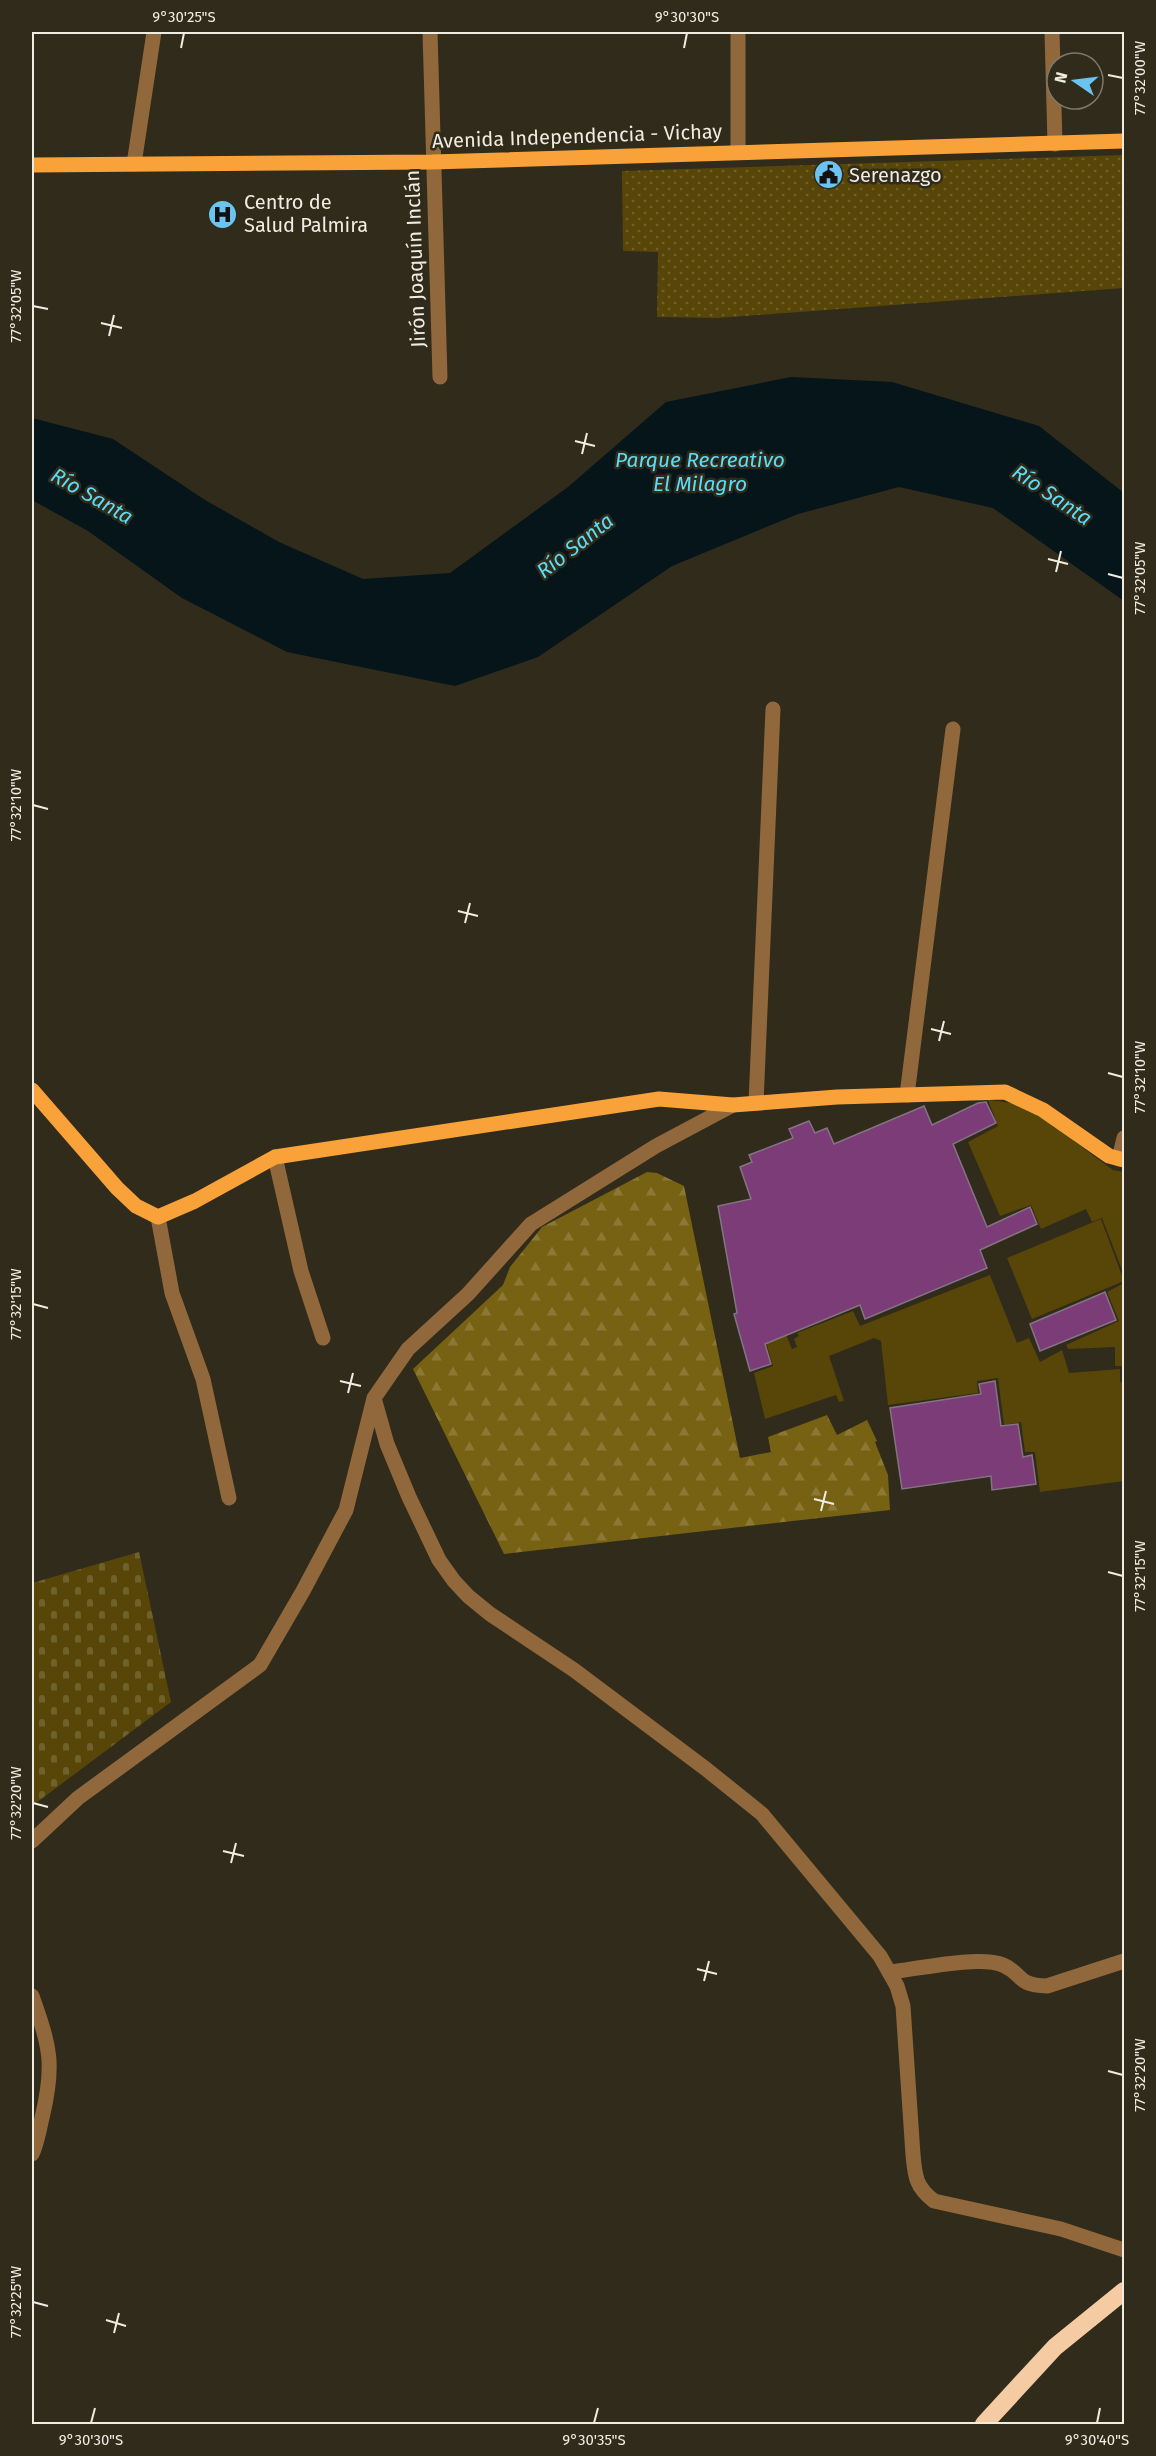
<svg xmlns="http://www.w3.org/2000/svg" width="1156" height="2456" viewBox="0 0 1156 2456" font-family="'Fira Sans',sans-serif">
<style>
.green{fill:#574608}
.forest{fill:url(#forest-firs)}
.cemetery{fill:url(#cemetery-stones)}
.park{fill:url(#park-dots)}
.water{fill:#051519}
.building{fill:#7b3c78;stroke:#847482;stroke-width:1.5}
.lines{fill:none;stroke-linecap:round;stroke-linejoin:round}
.minor{stroke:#91683c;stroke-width:15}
.major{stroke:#f8a239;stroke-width:15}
.highway{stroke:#f4cba2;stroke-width:18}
.ticks{fill:none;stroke:#efece2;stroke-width:2}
.labels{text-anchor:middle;stroke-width:5;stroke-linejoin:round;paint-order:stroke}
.street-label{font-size:20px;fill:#efece2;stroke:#302b1b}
.poi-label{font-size:20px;fill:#efece2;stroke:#302b1b;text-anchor:start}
.water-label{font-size:21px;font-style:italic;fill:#5addf8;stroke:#302b1b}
.neatline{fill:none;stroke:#efece2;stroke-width:2}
.ticks-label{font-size:15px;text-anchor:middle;fill:#efece2}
</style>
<defs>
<pattern id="forest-firs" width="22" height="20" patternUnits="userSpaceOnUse" patternTransform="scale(1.5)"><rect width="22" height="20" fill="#776112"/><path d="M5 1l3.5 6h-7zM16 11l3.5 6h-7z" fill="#8b7834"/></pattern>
<pattern id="cemetery-stones" width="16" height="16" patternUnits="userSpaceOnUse" patternTransform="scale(1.5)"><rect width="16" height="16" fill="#574608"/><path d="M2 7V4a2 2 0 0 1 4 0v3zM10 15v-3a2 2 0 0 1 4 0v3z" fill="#6f612c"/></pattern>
<pattern id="park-dots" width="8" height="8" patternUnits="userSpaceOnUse" patternTransform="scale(1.5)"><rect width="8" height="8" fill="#574608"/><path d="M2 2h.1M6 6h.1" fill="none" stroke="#6f612c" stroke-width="1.8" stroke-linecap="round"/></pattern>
</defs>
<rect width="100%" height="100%" fill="#302b1b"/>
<!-- green -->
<path class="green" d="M988,1100L1012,1103L1044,1119L1113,1170L1124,1172V1275L1102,1218L1092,1222L1086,1209L1041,1229L1031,1205L1000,1216L968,1142L998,1126Z
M1101,1219L1124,1281L1032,1319L1007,1258Z
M990,1275L1017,1343L1029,1338L1040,1362L1062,1350L1069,1373L1120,1369V1381L1124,1386V1481L1040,1492L1035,1452H1025L1021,1422L1004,1425L998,1378L977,1381L978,1393L888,1405L881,1341L874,1338L829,1356L844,1401L839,1402L836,1395L765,1419L754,1373L773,1366L756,1308L773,1304L792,1349L797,1347L794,1339L799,1336L797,1333L853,1311L860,1326Z
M1124,1283V1366H1115V1347L1068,1349L1066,1345L1119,1321L1107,1292Z"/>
<!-- forest -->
<path class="forest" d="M647,1172L657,1173L684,1186L740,1458L771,1452L768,1437L827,1415L837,1435L867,1420L877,1441L875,1442L888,1475L890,1510L504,1554L413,1369L503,1285L510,1267L542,1227Z"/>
<!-- cemetery -->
<path class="cemetery" d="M139,1552L171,1702L32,1806V1583Z"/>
<!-- park -->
<path class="park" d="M1124,155V288L718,318L657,317L658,252L623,251L622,171Z"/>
<!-- water -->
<path class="water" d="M791,377L892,382L1039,426L1124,493V601L993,508L899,487L798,514L672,566L538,657L455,686L287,652L182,598L88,531L32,500V418L113,439L205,500L279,542L363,579L450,573L568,487L666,402Z"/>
<!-- building -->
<path class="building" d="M986,1102L996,1123L953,1144L987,1227L1030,1207L1037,1224L980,1250L987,1268L865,1319L860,1305L765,1344L771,1364L750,1371L734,1314L737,1313L718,1206L751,1199L740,1167L752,1162L749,1155L793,1138L789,1129L809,1121L815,1133L827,1128L834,1144L924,1106L932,1125L978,1103Z
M1105,1292L1116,1320L1040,1351L1030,1324Z
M995,1381L1001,1426L1018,1424L1023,1457L1032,1455L1036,1484L992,1490L991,1476L902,1489L890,1408L981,1394L979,1384Z"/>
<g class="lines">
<!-- minor -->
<path class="minor" d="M430,32L440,377
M738,32V152
M1052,32L1055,144
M134,164L154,32
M907,1095L953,729
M756,1103L773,709
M275,1157L301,1271L323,1338
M1119,1159L1124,1138
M158,1217L172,1293L203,1379L229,1498
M374,1398L387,1444L409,1497L439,1560L454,1581L468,1596L490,1614L574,1670L706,1769L762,1814L880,1956L897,1986L903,2006L913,2155C915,2177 916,2187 934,2201L1061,2229L1124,2250
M32,1841L78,1798L260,1665L303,1591L346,1510L374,1398L408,1349L468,1294L531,1224L656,1146L733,1105
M891,1972C917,1969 980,1955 1003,1965C1024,1974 1015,1985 1047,1986L1124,1961
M32,1996C50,2047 55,2064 42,2118C39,2130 37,2144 32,2154"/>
<!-- major -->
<path class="major" d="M32,165L432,162L1124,141
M32,1090L117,1188L136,1206L158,1217L195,1201L275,1157L659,1099L733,1105L837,1097L1005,1092L1043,1110L1109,1156L1124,1160"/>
<!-- highway -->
<path class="highway" d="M984,2424L1055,2347L1124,2291"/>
</g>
<!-- ticks -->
<path class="ticks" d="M181,48L184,33M684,48L687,33M1108,75L1123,78M33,306L48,309M101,323L122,328M109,336L114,315M575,441L595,446M582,454L587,433M1048,559L1068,564M1056,572L1061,551M1108,574L1123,578M33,805L48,809M458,911L478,916M465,923L470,903M931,1029L951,1034M939,1041L944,1021M1108,1073L1123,1077M33,1304L48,1308M340,1381L361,1386M348,1393L353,1373M814,1499L834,1504M821,1511L826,1491M1108,1572L1123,1576M33,1803L48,1807M223,1851L244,1856M231,1863L236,1843M697,1969L717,1974M704,1981L709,1961M1108,2071L1123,2075M33,2302L48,2306M106,2320L126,2326M114,2333L119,2313M91,2423L95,2408M594,2423L598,2408M1097,2423L1100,2408"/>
<!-- icons -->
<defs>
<symbol id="civic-disc" viewBox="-11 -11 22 22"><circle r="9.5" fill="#6bc3f2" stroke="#302b1b"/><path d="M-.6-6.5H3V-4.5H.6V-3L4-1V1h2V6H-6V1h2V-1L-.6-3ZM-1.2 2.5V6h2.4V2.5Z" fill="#111"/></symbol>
<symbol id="hospital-disc" viewBox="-11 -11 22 22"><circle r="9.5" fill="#6bc3f2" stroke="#302b1b"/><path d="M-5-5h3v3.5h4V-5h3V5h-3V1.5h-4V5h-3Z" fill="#111"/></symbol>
</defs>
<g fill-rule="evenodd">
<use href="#civic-disc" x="812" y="158" width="33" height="33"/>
<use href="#hospital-disc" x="206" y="198" width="33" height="33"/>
</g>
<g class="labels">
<!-- street labels -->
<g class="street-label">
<text transform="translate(577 136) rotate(-2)" y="7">Avenida Independencia - Vichay</text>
<text transform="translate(415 259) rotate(-92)" y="7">Jirón Joaquín Inclán</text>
</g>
<!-- poi labels -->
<g class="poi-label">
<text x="849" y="182">Serenazgo</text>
<text x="244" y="209">Centro de<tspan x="244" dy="23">Salud Palmira</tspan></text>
</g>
<!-- water labels -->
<g class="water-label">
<text x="700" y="467">Parque Recreativo<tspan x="700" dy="24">El Milagro</tspan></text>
<text transform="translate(1052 495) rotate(34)" y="7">Río Santa</text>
<text transform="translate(92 496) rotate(30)" y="7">Río Santa</text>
<text transform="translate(575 546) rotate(-38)" y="7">Río Santa</text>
</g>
</g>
<!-- border -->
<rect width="1156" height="2456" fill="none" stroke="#302b1b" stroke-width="66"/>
<!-- north arrow -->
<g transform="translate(1075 81) rotate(284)"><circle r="28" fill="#302b1b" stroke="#7c786b" stroke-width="1.5"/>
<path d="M0-4.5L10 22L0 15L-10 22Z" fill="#6bc3f2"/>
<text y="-9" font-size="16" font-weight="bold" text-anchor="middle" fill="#efece2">N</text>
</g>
<rect x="33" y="33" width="1090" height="2390" class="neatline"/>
<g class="ticks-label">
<text x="184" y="22">9°30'25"S</text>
<text x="687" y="22">9°30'30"S</text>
<text transform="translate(1140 78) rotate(-90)" y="5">77°32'00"W</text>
<text transform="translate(16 306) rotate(-90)" y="5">77°32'05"W</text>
<text transform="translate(1140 578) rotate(-90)" y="5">77°32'05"W</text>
<text transform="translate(16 805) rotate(-90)" y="5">77°32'10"W</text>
<text transform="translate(1140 1077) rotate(-90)" y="5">77°32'10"W</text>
<text transform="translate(16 1304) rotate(-90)" y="5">77°32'15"W</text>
<text transform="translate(1140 1576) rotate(-90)" y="5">77°32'15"W</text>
<text transform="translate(16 1803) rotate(-90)" y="5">77°32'20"W</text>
<text transform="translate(1140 2075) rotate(-90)" y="5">77°32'20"W</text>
<text transform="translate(16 2302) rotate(-90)" y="5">77°32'25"W</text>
<text x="91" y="2445">9°30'30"S</text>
<text x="594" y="2445">9°30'35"S</text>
<text x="1097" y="2445">9°30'40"S</text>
</g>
</svg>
